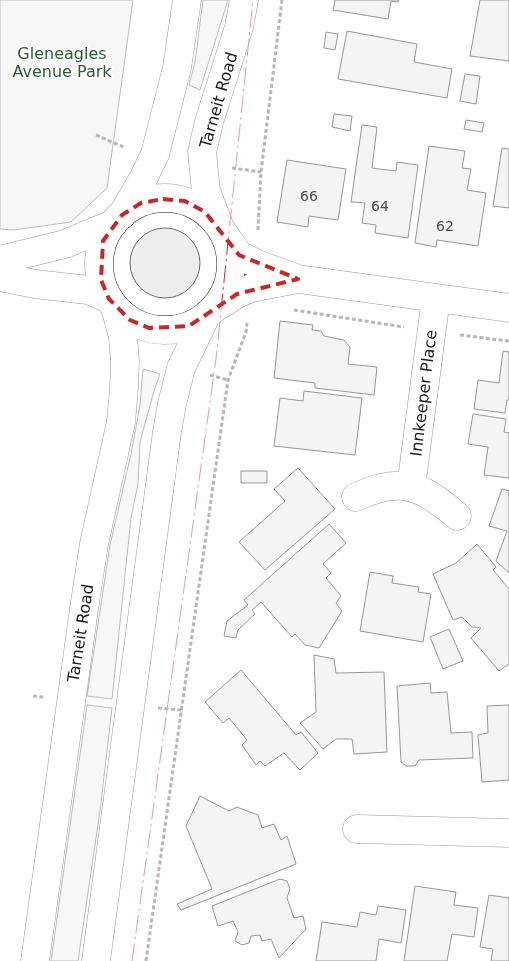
<svg xmlns="http://www.w3.org/2000/svg" width="509" height="961" viewBox="0 0 509 961" font-family="'DejaVu Sans',sans-serif">
<style>
.built{fill:#ededed;stroke:#6a6a6a}
.building{fill:#e6e6e6;stroke:#1a1a1a}
.lines{fill:none;stroke-linecap:round;stroke-linejoin:round}
.minor-casing{stroke:#1a1a1a;stroke-width:29}
.major-casing{stroke:#1a1a1a;stroke-width:29}
.path{stroke:#5f5f5f;stroke-width:3;stroke-dasharray:4 2.5;stroke-linecap:butt}
.minor{stroke:#fff;stroke-width:28}
.major{stroke:#fff;stroke-width:28}
.power{stroke:#c62828;stroke-width:1;stroke-dasharray:18 4 2.5 4;stroke-linecap:butt}
.marked{fill:none;stroke:#c62828;stroke-width:4;stroke-dasharray:10 6;stroke-linejoin:round}
.labels{text-anchor:middle;stroke-width:4;stroke-linejoin:round;paint-order:stroke}
.number-label{font-size:14px;fill:#4d4d4d}
.park-label{font-size:16px;fill:#2b5a34;stroke:#fff}
.street-label{font-size:16px;fill:#1a1a1a;stroke:#fff}
</style>
<rect width="100%" height="100%" fill="#fff"/>
<!-- built -->
<path class="built" d="M0,0H133L107,188L71,222L13,230L0,229Z
M203,0H228L200,90L189,85L195,62Z
M130 263a35 35 0 1 1 70 0a35 35 0 1 1-70 0Z
M143,369L160,374L154,391L140,442L138,484L131,518L112,699L87,696L110,545L131,454L140,405Z
M87,705L112,708L100,811L78,961H51Z"/>
<!-- building -->
<path class="building" d="M335,0H399L398,2L391,1L388,19L333,10Z
M480,0H509V61L470,56Z
M347,31L417,44L414,62L452,69L447,98L338,79Z
M326,32L338,34L335,50L324,48Z
M465,74L480,76L476,104L460,101Z
M334,114L352,116L350,131L332,127Z
M466,120L484,123L482,132L464,129Z
M362,125L377,127L372,168L396,171L397,162L418,165L408,238L375,233L376,225L362,223L365,203L351,202Z
M429,146L465,151L462,168L471,169L467,190L486,193L478,246L437,240L436,247L415,243Z
M502,148L509,149V208L493,206Z
M287,160L346,169L338,220L309,216L308,227L277,222Z
M280,321L313,325L312,330L321,331L324,336L344,340L350,347L348,364L377,367L374,395L315,388V383L274,378Z
M503,351L509,352V400H507L505,413L474,409L478,380L499,383Z
M304,391L362,398L355,455L274,446L280,398L303,401Z
M473,414L506,419L504,432L509,433V478L484,475L488,447L468,444Z
M298,468L335,509L265,570L239,542L285,501L274,489Z
M241,471H267V483H241Z
M502,489L509,491V573L496,561L507,531L489,526Z
M329,524L346,543L323,564L331,573L326,578L341,596L336,603L342,611L319,648L305,645L295,634L292,637L261,602L252,610L255,614L238,630L236,638L224,636L227,621L248,605L244,600Z
M477,544L496,567L493,570L509,589V664L499,671L471,638L481,628L472,627L462,617L453,620L433,574L456,563Z
M370,572L393,576L392,583L419,587L418,592L431,594L423,642L360,631Z
M449,629L463,661L443,669L430,637Z
M314,655L334,659L336,673L384,672L387,752L354,754L352,739H336L323,749L300,723L316,712Z
M241,670L296,735L301,732L318,753L300,770L284,753L265,766L260,761L256,765L242,745L247,740L229,718L223,723L205,702Z
M430,683L431,693L447,692L451,733L472,732L473,758L419,760L415,766H406L401,762L397,686Z
M509,705V780L482,782L478,735L488,733L487,706Z
M200,796L229,811L237,807L258,815L262,828L274,824L281,840L287,836L296,864L181,910L177,904L212,889L186,826Z
M280,879L287,881L290,889L287,898L294,918L303,916L306,929L279,958L271,939L262,941L260,935L251,936L249,943L242,945L235,941L238,932L233,921L218,926L212,906Z
M415,886L456,892L454,905L478,908L474,937L452,934L447,961H404Z
M489,895L509,898V961H491L493,949L480,947Z
M378,906L406,910L401,943L379,939L376,961H316L322,922L357,927L360,912L376,915Z"/>
<g class="lines">
<defs>
<path id="minor" d="M225,235L239,255L257,264L298,279L509,308
M0,260L65,244L113,224
M0,277L35,284L88,290L109,299
M215,308L237,294L251,288L297,279
M411,487L436,298
M356,497C400,476 422,485 457,516
M357,829L509,833"/>
<path id="major" d="M99 264a66 66 0 1 1 132 0a66 66 0 1 1-132 0Z
M122,215L143,179L155,154L177,68L187,0
M219,225L206,191L202,152L209,122L239,27L244,0
M35,961L85,602L94,544L121,422L124,388L125,361L123,337L115,307
M96,961L167,432L172,404L181,368L206,316"/>
</defs>
<!-- minor casing -->
<use href="#minor" class="minor-casing"/>
<!-- major casing -->
<use href="#major" class="major-casing"/>
<!-- path -->
<path class="path" d="M96,135L126,148
M232,168L261,172
M258,230L261,172L282,0
M294,310L404,327
M460,335L509,341
M210,375L228,380
M33,696L43,697
M158,708L181,710
M146,961L228,380L246,332L247,323"/>
<!-- minor -->
<use href="#minor" class="minor"/>
<!-- major -->
<use href="#major" class="major"/>
<!-- power -->
<path class="power" d="M132,961L216,359L253,0"/>
</g>
<!-- marked area -->
<path d="M0 0H509V961H0ZM163,199L185,201L205,212L239,255L298,279L237,294L189,326L149,328L130,320L109,299L101,280L103,241L122,215L141,203Z" fill="#fff" fill-opacity=".55" fill-rule="evenodd"/>
<path class="marked" d="M163,199L185,201L205,212L239,255L298,279L237,294L189,326L149,328L130,320L109,299L101,280L103,241L122,215L141,203Z"/>
<g class="labels">
<!-- number labels -->
<g class="number-label">
<text x="309" y="201">66</text>
<text x="380" y="211">64</text>
<text x="445" y="231">62</text>
</g>
<!-- park labels -->
<g class="park-label">
<text x="62" y="59">Gleneagles<tspan x="62" dy="18">Avenue Park</tspan></text>
</g>
<!-- street labels -->
<g class="street-label">
<text transform="translate(218 100) rotate(-74)" y="6">Tarneit Road</text>
<text transform="translate(423 393) rotate(-83)" y="6">Innkeeper Place</text>
<text transform="translate(80 633) rotate(-81)" y="6">Tarneit Road</text>
</g>
</g>
</svg>
